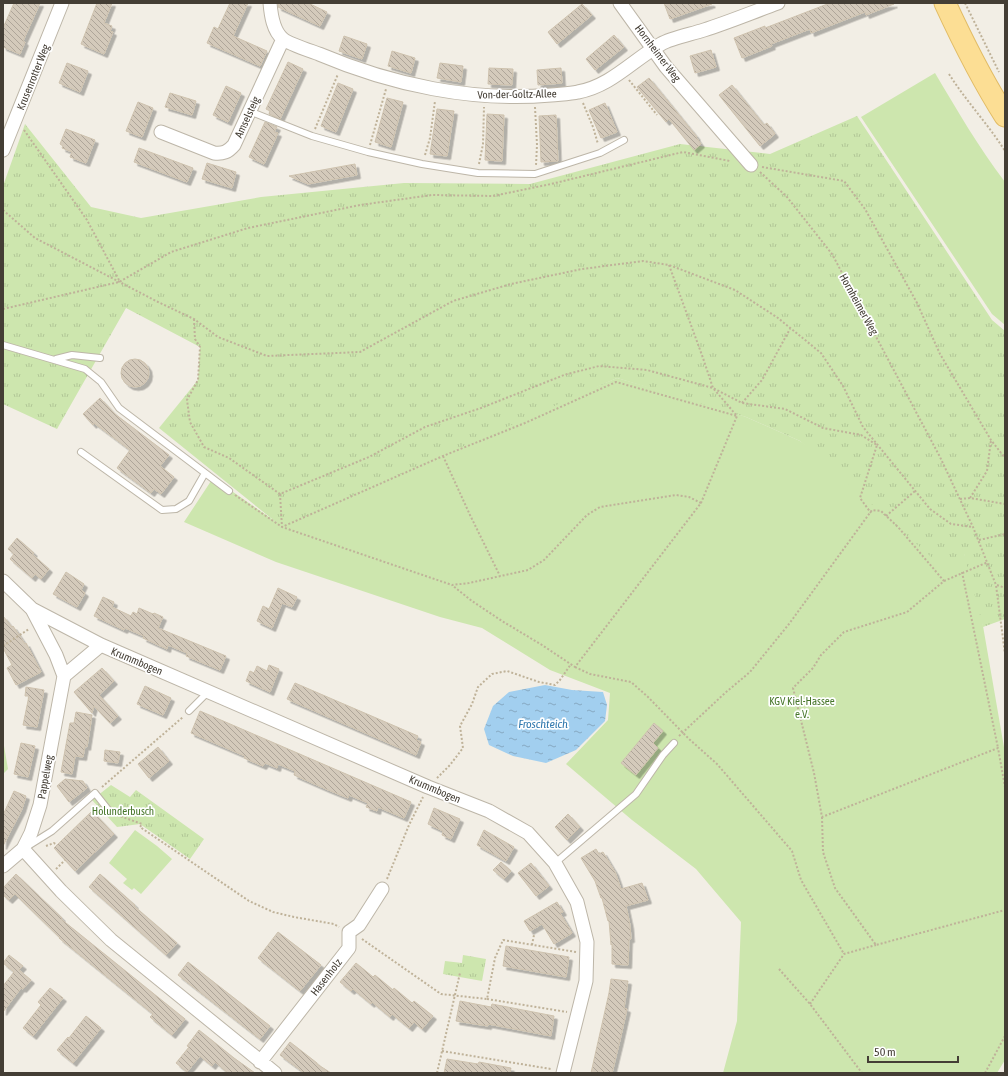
<svg xmlns="http://www.w3.org/2000/svg" width="1008" height="1076" viewBox="0 0 1008 1076" font-family="'Asap Condensed',sans-serif">
<style>
.green{fill:#cde6ae}
.park{fill:url(#park-tufts)}
.water{fill:url(#water-ripples)}
.building{fill:url(#building-back-hatch);stroke:#cec2ae;filter:url(#shadow)}
.lines{fill:none;stroke-linecap:round;stroke-linejoin:round}
.service-casing{stroke:#bdb6a8;stroke-width:8}
.minor-casing{stroke:#bdb6a8;stroke-width:15}
.primary-casing{stroke:#e1bb64;stroke-width:23}
.path{stroke:#bfb299;stroke-width:2;stroke-dasharray:2 2;stroke-linecap:butt}
.service{stroke:#fff;stroke-width:6}
.minor{stroke:#fff;stroke-width:13}
.primary{stroke:#fcde94;stroke-width:21}
.labels{text-anchor:middle;stroke-width:3.5;stroke-linejoin:round;paint-order:stroke}
.street-label{font-size:11px;fill:#443e35;stroke:#fff}
.park-label{font-size:11px;fill:#467529;stroke:#fff}
.water-label{font-size:12px;font-style:italic;fill:#3079ae;stroke:#fff}
</style>
<defs>
<pattern id="park-tufts" width="24" height="20" patternUnits="userSpaceOnUse"><rect width="24" height="20" fill="#cde6ae"/><path d="M3 7l-1-3M5 7V3M7 7l1-3M15 17l-1-3M17 17v-4M19 17l1-3" fill="none" stroke="#b1c696"/></pattern>
<pattern id="water-ripples" width="26" height="14" patternUnits="userSpaceOnUse"><rect width="26" height="14" fill="#a2cfef"/><path d="M2 4q2-2 4 0t4 0M15 11q2-2 4 0t4 0" fill="none" stroke="#86a9c2"/></pattern>
<pattern id="building-back-hatch" width="6" height="6" patternUnits="userSpaceOnUse"><rect width="6" height="6" fill="#d4cabb"/><path d="M-1 5l2 2M0 0l6 6M5-1l2 2" fill="none" stroke="#aea599"/></pattern>
<filter id="shadow"><feDropShadow dx="3.5" dy="3.5" stdDeviation="0" flood-color="#0004"/></filter>
</defs>
<rect width="100%" height="100%" fill="#f2eee5"/>
<!-- green -->
<path class="green" d="M935,73C957,110 979,148 1005,182V325L992,314L861,117Z
M617,378L708,404L746,417L800,441L964,554L974,574L1005,753V1060L997,1073H723L737,1021L741,922L696,869L632,820L566,764L608,720L610,693L550,670L482,628L440,617L276,562L184,522L213,478L276,522Z
M3,740L8,769L3,774Z
M135,830L157,846L172,859L141,894L134,888L132,890L123,883L127,879L109,863Z"/>
<!-- park -->
<path class="park" d="M857,116L992,320L1005,331V619L983,627L964,554L938,563L800,441L746,417L617,378L282,527L159,428L198,380L200,347L126,308L57,429L3,404V186L25,124L91,207L141,218L261,197L404,183L530,184L680,144L770,154Z
M111,785L130,797L136,790L204,839L190,859L140,824L117,827L92,800Z
M463,955L486,959L482,981L443,974L445,961L462,963Z"/>
<!-- water -->
<path class="water" d="M545,685L572,690L603,692L607,705L605,721L576,750L546,763L513,756L489,745L484,729L493,706L509,692Z"/>
<!-- building -->
<path class="building" d="M14,3H40L23,41L25,42L20,54L3,47V28Z
M97,3H112L104,23L112,26L110,31L113,32L104,54L81,44Z
M230,3H248L233,36L267,51L260,66L207,43L214,27L218,29Z
M278,3H308L327,12L320,26L278,7Z
M664,3H711L712,4L670,19Z
M830,3L894,4L866,15L865,12L811,33L810,29L771,44L772,46L742,58L734,38L765,26V28Z
M582,4L592,15L557,44L548,32Z
M614,35L624,47L595,70L586,59Z
M344,36L367,44L362,59L339,51Z
M711,50L716,67L695,73L690,56Z
M392,51L415,58L411,73L388,66Z
M288,62L303,69L280,119L269,114L270,111L266,109Z
M67,63L88,71L80,92L59,83Z
M440,63L463,66L461,82L437,78Z
M489,68L513,69L512,85L488,84Z
M561,68L562,83L538,85L537,70Z
M649,78L697,137H696L701,144L694,150L669,119L666,122L637,87Z
M338,83L353,89L336,132L321,126Z
M732,85L764,125L767,123L775,134L760,146L719,95Z
M226,86L241,93L228,122L213,115Z
M170,93L196,101L192,115L165,107Z
M387,98L403,102L391,147L375,142Z
M138,102L153,108L142,137L126,131Z
M605,103L617,132L601,138L589,110Z
M437,109L454,111L447,156L430,154Z
M487,114L504,115L502,161L485,160Z
M556,115L558,161L541,162L539,116Z
M265,122L277,127L274,132L278,133L264,164L249,157Z
M66,129L95,140L86,163L70,157L72,152L62,148L63,146L60,144Z
M139,148L193,168L187,182L134,162Z
M207,163L236,172L232,188L202,179Z
M355,164L357,175L308,184L289,176Z
M121 373a14 14 0 1 1 28 0a14 14 0 1 1-28 0Z
M100,398L115,414L169,455L160,466L174,477L161,494L154,489L151,493L117,468L130,450L94,423L93,425L83,414Z
M17,538L34,553L32,554L49,569L41,579L35,574L32,578L10,559L14,554L8,549Z
M66,572L84,584L81,590L85,593L77,607L53,594Z
M278,588L297,597L292,607L282,603L272,628L257,621L263,606L269,609Z
M103,597L114,602L112,607L131,616L133,612L137,614L139,608L153,614L154,613L163,617L158,628L226,656L220,670L186,656L187,653L168,645L167,649L143,638L144,636L125,628L124,630L94,616Z
M3,616L12,627L13,626L25,644L26,643L41,672L16,685L7,668L12,665L3,648Z
M269,665L279,669L270,692L246,681L250,671L254,673L257,666L267,671Z
M102,668L114,681L99,695L118,716L110,723L94,706L92,713L74,692Z
M295,683L418,736L416,740L421,742L416,755L287,699Z
M145,686L171,698L163,715L137,704Z
M26,687L44,690L37,727L23,725L29,696H25Z
M200,711L411,802L404,818L378,807L377,811L366,807L368,803L349,795L348,798L326,789L294,775L295,771L278,764L277,768L265,763L263,766L244,758L245,756L191,733Z
M76,712L92,715L87,747L85,746L83,757L75,756L72,774L61,772L70,723H74Z
M654,723L663,731L653,743L658,748L636,775L621,763Z
M21,743L35,746L28,777L14,774Z
M158,747L169,761L149,778L138,764Z
M105,750L120,752L118,763L104,761Z
M65,779L83,781L87,788L69,802L57,786Z
M14,791L26,796L22,809L3,846V815Z
M434,808L460,819L451,839L442,835L443,831L428,824Z
M92,811L114,834L75,871L54,848Z
M568,814L580,827L567,840L555,827Z
M484,830L514,847L506,861L477,845Z
M596,849L599,854L603,852L615,872L621,889L642,883L648,900L626,906L630,925L631,939H629L628,965L612,964V944L611,945L609,921H608L602,898H601L595,881L581,858Z
M501,862L511,871L504,879L493,870Z
M531,863L549,886L536,896L518,873Z
M16,874L62,918L61,919L185,1019L172,1035L150,1017L153,1014L59,938H60L15,894L9,900L3,895V888Z
M100,874L135,905L134,906L177,943L166,955L89,887Z
M557,902L563,912L560,913L572,933L554,944L542,924L530,931L524,921Z
M278,932L321,965L300,991L258,958Z
M506,946L569,957L566,977L503,966Z
M9,955L23,966L19,970L31,980L23,989L21,988L3,1012V986L14,972L3,963Z
M188,962L270,1026L260,1039L178,975Z
M356,963L373,977L375,975L393,990L394,988L412,1003L414,1001L433,1016L422,1029L414,1022L409,1028L392,1014L390,1017L372,1002L371,1004L353,989L351,991L340,982Z
M611,979L628,981L624,1008L627,1009L620,1040L612,1073H591L609,993Z
M50,988L63,998L33,1036L23,1028L41,1005L38,1002Z
M460,1001L491,1007L492,1004L554,1016L551,1036L488,1024V1026L456,1021Z
M86,1016L101,1028L73,1063L57,1050L68,1037L69,1038Z
M199,1030L234,1058L255,1073H228L215,1062L212,1066L200,1056L187,1072L176,1063L189,1047L187,1046Z
M290,1042L317,1063V1064L331,1073H304L299,1069L280,1055Z
M447,1059L478,1064L479,1062L511,1068L510,1073H444Z"/>
<g class="lines">
<defs>
<path id="service" d="M249,111L312,136L368,152L422,164L478,173L535,174L600,153L624,140
M3,345L85,369L101,382L119,408L229,491
M56,359L72,355L100,358
M81,452L162,510L176,509L189,501L205,473
M189,711L208,692
M28,846L52,831L95,793L110,812
M555,863L636,794L663,755L674,743"/>
<path id="minor" d="M270,3C271,15 273,31 283,39C289,44 311,51 319,54C392,85 473,102 551,95C560,94 570,94 578,92C611,86 633,60 661,44C671,38 692,34 704,30C729,22 753,12 778,3
M620,3L666,67L751,165
M161,132L214,153C223,154 228,152 234,145L283,39
M3,150L62,3
M3,581L32,609L101,645L428,787L489,811L528,833L555,863L577,902L587,942L586,981L563,1073
M64,676L101,645
M23,849L61,891L111,940L275,1073
M3,866L23,849L31,833L40,805L64,676L56,655L32,609
M260,1062L349,948V932L359,925L382,889"/>
<path id="primary" d="M945,3C963,42 982,80 1005,116"/>
</defs>
<!-- service casing -->
<use href="#service" class="service-casing"/>
<!-- minor casing -->
<use href="#minor" class="minor-casing"/>
<!-- primary casing -->
<use href="#primary" class="primary-casing"/>
<!-- path -->
<path class="path" d="M965,3L999,72
M949,74C966,101 988,124 1005,151
M629,80L657,115
M583,103L593,127L598,144
M535,107L537,145L536,165
M315,129L338,74
M24,130L87,220L119,280
M370,145L386,89
M425,155L430,138L435,101
M479,164L483,144L484,107
M762,167L844,181L865,209L917,303L940,354L991,440L1005,458
M760,172L787,197L832,254L940,457L973,527L996,585L1005,654
M3,210L35,238L158,302L194,319L218,337L267,356L360,352L453,301L511,284L582,269L643,261L669,265L735,290L778,318L821,353L843,386L863,427L930,509L951,524L973,527
M669,265L703,358L713,388L737,416L701,503
M3,309L119,282L171,252L248,228L360,205L432,195L493,196L551,184L683,152L730,161
M194,319L195,339L200,347L198,380L187,400L190,422L204,447L229,458L280,494L369,457L425,427L481,408L564,375L599,366L647,370L713,388L742,403L785,409L823,428L861,435L877,445L860,498L871,513
M742,403L762,380L790,329
M443,456L470,515L500,576
M280,494L282,527L443,456L525,423L616,382L737,416
M235,495L282,527L452,585L469,583L528,570L544,560L587,515L600,507L676,495L689,497L701,503L575,667L542,645L502,621L472,601L452,585
M970,498L987,471L991,440
M960,499L970,498L1005,504
M886,516L915,491
M979,540L1005,534
M962,572L998,748
M944,581L988,562
M997,585L1005,588
M3,646L29,629
M575,667L590,674L631,682L648,697L689,739L717,764L792,851L801,880L844,954
M679,736L725,693L750,672L789,624L872,510L881,511L898,527L944,581L907,612L844,632L821,655L813,668L793,688L814,773L822,817L998,748L1005,787
M437,778L450,765L463,748L460,726L472,704L478,687L492,674L507,671L539,682L555,685L560,680L571,664
M102,787L183,717
M117,815L142,824L140,827L249,901L273,912L294,917L334,924L339,927
M822,817L823,852L835,888L876,945L1005,910
M46,846L54,843L57,845
M56,869L65,860
M387,879L409,825L423,797
M362,939L441,994L487,999L495,958L503,940L576,952
M532,945L534,935
M779,969L810,1004L862,1073
M487,999L567,1012
M810,1004L844,954L876,945
M442,1051L551,1069
M437,1073L460,973
M985,1073L1005,1036"/>
<!-- service -->
<use href="#service" class="service"/>
<!-- minor -->
<use href="#minor" class="minor"/>
<!-- primary -->
<use href="#primary" class="primary"/>
</g>
<g class="labels">
<!-- street labels -->
<g class="street-label">
<text transform="translate(658 53) rotate(53)" y="4">Hornheimer Weg</text>
<text transform="translate(33 77) rotate(-68)" y="4">Krusenrotter Weg</text>
<text transform="translate(517 94) rotate(-1)" y="4">Von-der-Goltz-Allee</text>
<text transform="translate(247 117) rotate(-65)" y="4">Amselsteig</text>
<text transform="translate(859 304) rotate(61)" y="4">Hornheimer Weg</text>
<text transform="translate(137 661) rotate(23)" y="4">Krummbogen</text>
<text transform="translate(45 777) rotate(-80)" y="4">Pappelweg</text>
<text transform="translate(435 789) rotate(23)" y="4">Krummbogen</text>
<text transform="translate(326 977) rotate(-52)" y="4">Hasenholz</text>
</g>
<!-- park labels -->
<g class="park-label">
<text x="802" y="705">KGV Kiel-Hassee<tspan x="802" dy="13">e.V.</tspan></text>
<text x="123" y="815">Holunderbusch</text>
</g>
<!-- water labels -->
<g class="water-label">
<text x="543" y="728">Froschteich</text>
</g>
</g>
<!-- border -->
<rect width="1008" height="1076" fill="none" stroke="#443e35" stroke-width="8"/>
<!-- scale -->
<path d="M868 1056v6h90v-6" fill="none" stroke="#443e35" stroke-width="2"/>
<text x="874" y="1056" font-size="12" fill="#443e35" stroke="#ffffff" stroke-width="3" paint-order="stroke">50 m</text>
</svg>
